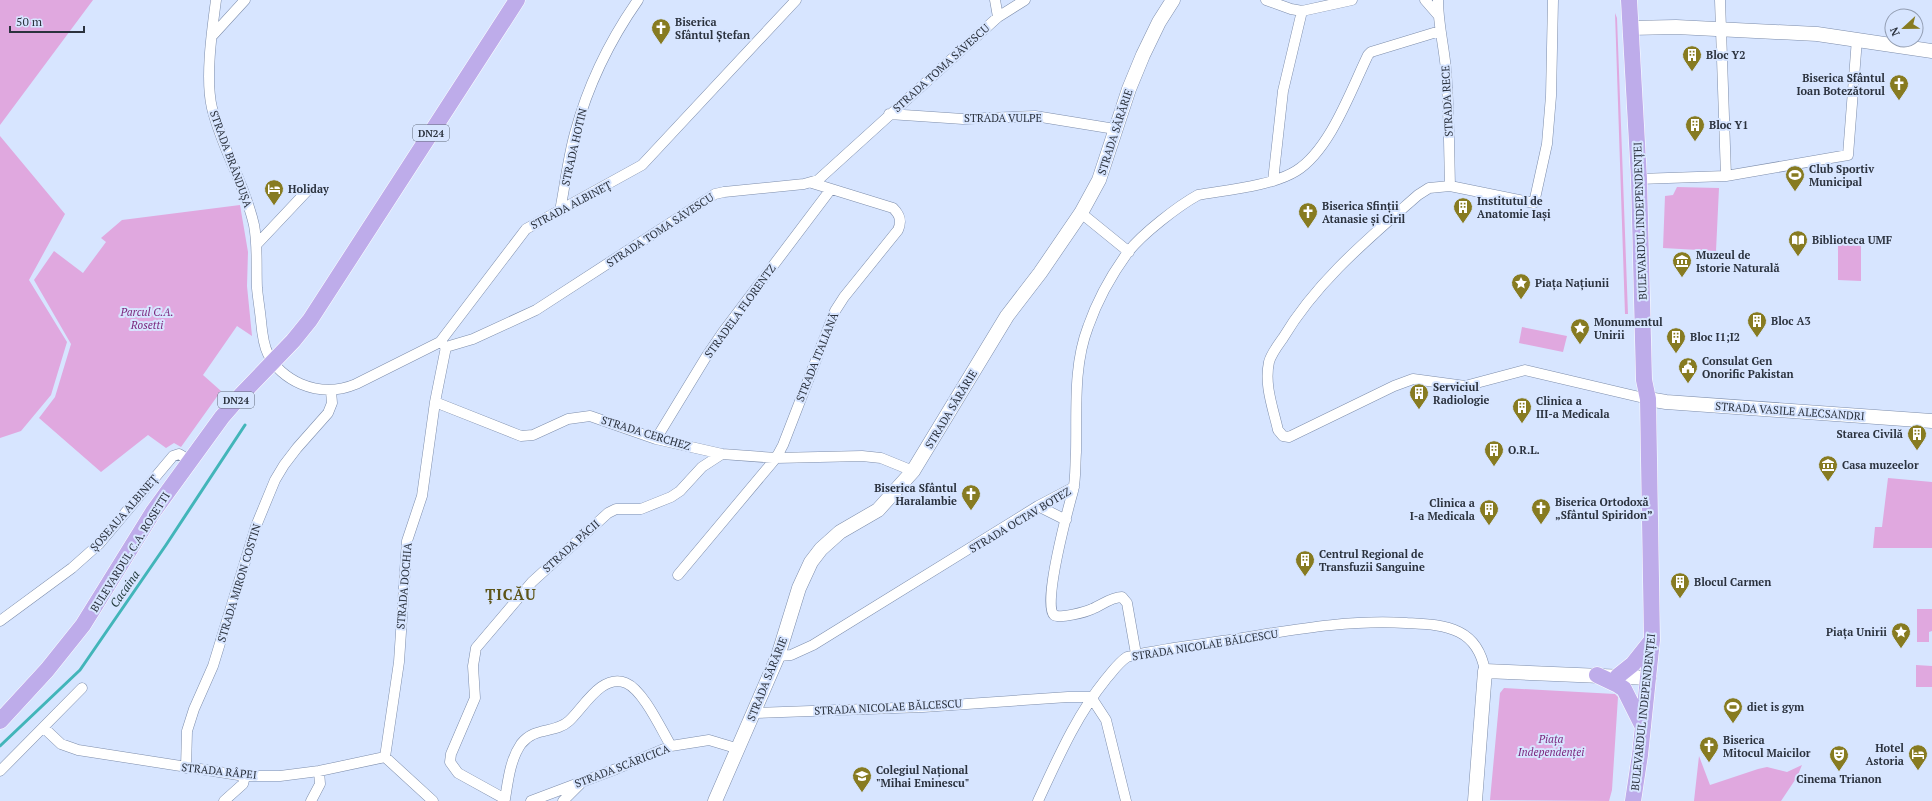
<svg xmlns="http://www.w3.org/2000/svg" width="1932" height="801" viewBox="0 0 1932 801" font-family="'PT Serif',serif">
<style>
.green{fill:#e0a8df}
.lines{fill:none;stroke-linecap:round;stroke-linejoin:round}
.stream{stroke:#42b5b9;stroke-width:3}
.street-casing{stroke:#7d8dab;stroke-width:11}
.secondary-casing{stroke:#7d8dab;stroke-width:15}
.primary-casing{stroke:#fff;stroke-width:17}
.street{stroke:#fff;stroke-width:10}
.secondary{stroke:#fff;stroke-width:14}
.primary{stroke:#beacea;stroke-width:16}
.labels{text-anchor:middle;stroke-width:4;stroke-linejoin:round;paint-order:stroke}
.shield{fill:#d7e5ff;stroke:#5f6878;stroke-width:1}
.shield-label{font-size:10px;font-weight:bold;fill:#2b323e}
.poi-label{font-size:11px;font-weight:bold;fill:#2b323e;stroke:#d7e5ff;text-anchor:start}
.street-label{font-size:11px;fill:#2b323e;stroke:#d7e5ff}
.park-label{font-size:11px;font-style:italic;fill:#7c287e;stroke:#d7e5ff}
.water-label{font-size:12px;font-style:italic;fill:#213a3b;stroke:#d7e5ff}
.district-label{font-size:15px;font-weight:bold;letter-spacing:1px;fill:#5d5417;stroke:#d7e5ff}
</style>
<rect width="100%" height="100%" fill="#d7e5ff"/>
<!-- green -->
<path class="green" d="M0,0H93L0,125Z
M1615,13L1617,18L1628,314H1625Z
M0,136L65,214L29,280L67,342L51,395L21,431L0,438Z
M1677,187L1719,188L1716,251L1663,248L1665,196L1673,195Z
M240,205L248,252L247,286L252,336L237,326L203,375L221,391L181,447L174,443L166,448L148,435L101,472L39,418L55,397L71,344L34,280L54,251L83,273L106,242L101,238L122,220Z
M1838,238H1861V281L1838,280Z
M1522,327L1567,336L1563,352L1519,343Z
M1888,478L1932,482V548H1873L1875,527H1882Z
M1917,609H1932V631L1929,632V642H1917Z
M1916,665L1932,666V687H1916Z
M1504,688L1615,694L1618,697L1612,790L1609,801L1490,800L1500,693Z
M1699,756L1710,785L1758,769L1767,767L1787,772L1802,765L1797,777L1781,801H1694Z"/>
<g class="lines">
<!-- stream -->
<path class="stream" d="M0,746L80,670L166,545L245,425"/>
<defs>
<path id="street" d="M216,0C212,30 205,79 212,108C222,149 245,184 254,225C258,246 256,267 257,288C258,299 260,310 261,321C262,332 263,344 268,354C274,367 287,378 301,384C320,392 337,392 356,384L440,342L526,229L642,165L796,0
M995,0L998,17
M1266,0L1291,9L1302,11L1352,0
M1425,0L1438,15
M1438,0C1438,24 1444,46 1446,70C1449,109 1449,147 1450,186
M1553,0L1551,96L1547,144L1534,203L1450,186L1429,188L1418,195C1368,239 1317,281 1283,338C1278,345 1271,354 1269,362C1264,385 1273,408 1278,430L1283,436L1289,437L1394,386L1413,379L1465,386L1525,370L1648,399
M1720,0L1726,176
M213,35L245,0
M889,114L963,119L1035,116L1115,129
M1639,179L1726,176L1848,155L1857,39
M1273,181L1283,91L1302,11
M560,211C565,185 568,158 575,133C588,85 610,40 638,0
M1081,213L1129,252
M257,244L307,191
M440,342L446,347L473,339L536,310L715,194L724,192L804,184L818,180L998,17L1025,0
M435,402L521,436L533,435L568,419L590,416L656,439L722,454L776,458L862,456L881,458L913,471
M656,439L706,357L723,332L831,189
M1038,506L1066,520
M678,575L776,458L783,445L835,311L844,297L898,230C902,221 900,215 893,208L812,183
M0,621L72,568L99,544L173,456L179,454L189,460
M1136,654L1127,603L1122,597C1111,597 1102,605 1092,609C1086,612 1059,619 1054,615C1042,605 1068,509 1073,491C1076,479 1075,465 1076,452C1077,411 1073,366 1088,327C1097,301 1112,274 1128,252C1142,234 1178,206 1198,195C1226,190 1272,186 1296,171C1330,150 1351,90 1368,55L1371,52L1440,31
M778,656L791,655L813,645L1038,506L1074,487
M1091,697L1106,720L1126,801
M754,713L923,707L1068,697H1091
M44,728L61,744L78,750L245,776H280L319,771L385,757L433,801
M671,746C661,729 643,690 626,683C602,673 584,707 569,721C555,734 535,726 521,744C510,760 508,781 505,799L458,773L450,762L451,754L475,698L473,666L476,648L532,582L608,513L616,509H641L671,497L680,491L702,467L722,454
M385,757L399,662L407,541L422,496L435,402L446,347
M186,768L187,731L194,709L213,666L256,526L275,480L284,465L297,448L328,413L332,403L331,391
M0,771L82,688
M224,801L243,784L245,776
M311,801L320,784L319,771
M531,801L616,769L671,746L709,740L739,749
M563,801L580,784
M1038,801C1058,758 1076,716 1106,679C1113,671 1118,663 1127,657C1158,649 1191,646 1222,641C1283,632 1344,619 1406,623C1424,624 1442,624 1459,632C1475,640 1482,654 1485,671"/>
<path id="secondary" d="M1630,28L1676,27L1817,34L1932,51
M1648,399L1666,402L1932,421
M715,801L778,656L799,588L811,562L821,549L840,532L878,510L913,471L1007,316L1040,273L1081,213L1099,180L1129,89L1143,55L1159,22L1173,0
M1475,801L1485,671L1649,678"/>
<path id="primary" d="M1629,0L1639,179L1644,380L1648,399L1652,640L1640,755L1633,801
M1597,675L1618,685L1624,689L1643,727
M1618,676L1633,664L1652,640
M0,721L47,670L83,625L153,512L222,417L242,394L293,341L310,320L517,0"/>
</defs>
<!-- street casing -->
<use href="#street" class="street-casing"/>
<!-- secondary casing -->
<use href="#secondary" class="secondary-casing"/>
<!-- primary casing -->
<use href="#primary" class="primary-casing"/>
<!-- street -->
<use href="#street" class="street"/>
<!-- secondary -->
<use href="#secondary" class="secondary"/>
<!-- primary -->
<use href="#primary" class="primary"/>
</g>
<!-- icons -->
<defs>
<symbol id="church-pin" viewBox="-11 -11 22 30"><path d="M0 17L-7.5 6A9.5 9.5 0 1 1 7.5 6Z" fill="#877b21" stroke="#d7e5ff"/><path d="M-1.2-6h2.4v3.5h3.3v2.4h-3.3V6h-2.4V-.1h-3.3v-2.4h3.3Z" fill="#fff"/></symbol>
<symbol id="building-pin" viewBox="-11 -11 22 30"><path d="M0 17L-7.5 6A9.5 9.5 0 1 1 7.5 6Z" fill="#877b21" stroke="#d7e5ff"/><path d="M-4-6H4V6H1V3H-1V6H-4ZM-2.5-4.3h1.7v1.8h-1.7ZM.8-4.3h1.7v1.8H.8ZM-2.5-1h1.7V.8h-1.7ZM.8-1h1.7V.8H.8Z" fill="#fff"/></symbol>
<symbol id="stadium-pin" viewBox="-11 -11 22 30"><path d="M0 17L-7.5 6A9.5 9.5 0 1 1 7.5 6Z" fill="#877b21" stroke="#d7e5ff"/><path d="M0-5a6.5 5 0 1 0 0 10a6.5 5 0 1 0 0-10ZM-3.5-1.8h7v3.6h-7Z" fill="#fff"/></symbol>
<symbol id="hotel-pin" viewBox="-11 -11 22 30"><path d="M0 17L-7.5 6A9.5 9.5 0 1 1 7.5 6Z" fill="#877b21" stroke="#d7e5ff"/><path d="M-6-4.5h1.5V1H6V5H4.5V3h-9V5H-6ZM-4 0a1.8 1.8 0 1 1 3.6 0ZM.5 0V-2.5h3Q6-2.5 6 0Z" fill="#fff"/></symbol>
<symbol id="library-pin" viewBox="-11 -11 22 30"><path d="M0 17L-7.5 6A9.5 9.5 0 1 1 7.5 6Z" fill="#877b21" stroke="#d7e5ff"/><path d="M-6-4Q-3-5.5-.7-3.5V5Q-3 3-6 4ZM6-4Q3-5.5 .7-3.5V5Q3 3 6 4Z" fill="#fff"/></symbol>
<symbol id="museum-pin" viewBox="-11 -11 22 30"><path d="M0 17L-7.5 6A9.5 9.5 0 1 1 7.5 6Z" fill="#877b21" stroke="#d7e5ff"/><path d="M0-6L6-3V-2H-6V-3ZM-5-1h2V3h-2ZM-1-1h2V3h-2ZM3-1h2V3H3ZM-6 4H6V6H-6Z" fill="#fff"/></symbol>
<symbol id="sight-pin" viewBox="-11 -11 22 30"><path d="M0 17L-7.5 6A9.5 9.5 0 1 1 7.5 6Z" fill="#877b21" stroke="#d7e5ff"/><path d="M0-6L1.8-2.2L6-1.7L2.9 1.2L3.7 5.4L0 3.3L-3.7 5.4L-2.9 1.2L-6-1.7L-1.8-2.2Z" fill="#fff"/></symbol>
<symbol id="civic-pin" viewBox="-11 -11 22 30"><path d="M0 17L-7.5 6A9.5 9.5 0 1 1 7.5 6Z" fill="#877b21" stroke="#d7e5ff"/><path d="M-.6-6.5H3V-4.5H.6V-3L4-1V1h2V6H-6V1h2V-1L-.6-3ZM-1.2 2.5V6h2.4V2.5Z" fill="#fff"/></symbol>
<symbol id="theatre-pin" viewBox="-11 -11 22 30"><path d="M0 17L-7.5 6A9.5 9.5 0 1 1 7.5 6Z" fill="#877b21" stroke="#d7e5ff"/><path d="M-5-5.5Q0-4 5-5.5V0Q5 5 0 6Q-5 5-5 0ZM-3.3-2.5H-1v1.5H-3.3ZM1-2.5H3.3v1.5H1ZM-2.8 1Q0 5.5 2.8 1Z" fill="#fff"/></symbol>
<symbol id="school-pin" viewBox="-11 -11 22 30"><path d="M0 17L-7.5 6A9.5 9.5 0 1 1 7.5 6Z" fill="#877b21" stroke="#d7e5ff"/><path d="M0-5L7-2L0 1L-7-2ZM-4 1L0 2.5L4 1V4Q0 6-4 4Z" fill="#fff"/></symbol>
</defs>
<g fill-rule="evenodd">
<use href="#church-pin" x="650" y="17" width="22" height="30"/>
<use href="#building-pin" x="1681" y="44" width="22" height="30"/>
<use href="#church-pin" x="1888" y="73" width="22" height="30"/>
<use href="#building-pin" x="1684" y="114" width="22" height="30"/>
<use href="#stadium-pin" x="1784" y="164" width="22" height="30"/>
<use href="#hotel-pin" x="263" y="178" width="22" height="30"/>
<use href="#building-pin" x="1452" y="196" width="22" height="30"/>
<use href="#church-pin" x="1297" y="201" width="22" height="30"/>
<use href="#library-pin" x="1787" y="229" width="22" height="30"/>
<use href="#museum-pin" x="1671" y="250" width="22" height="30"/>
<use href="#sight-pin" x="1510" y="272" width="22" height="30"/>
<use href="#building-pin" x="1746" y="310" width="22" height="30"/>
<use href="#sight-pin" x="1569" y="317" width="22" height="30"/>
<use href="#building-pin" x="1665" y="326" width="22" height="30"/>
<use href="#civic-pin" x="1677" y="356" width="22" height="30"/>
<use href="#building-pin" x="1408" y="382" width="22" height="30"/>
<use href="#building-pin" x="1511" y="396" width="22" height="30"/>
<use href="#building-pin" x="1906" y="423" width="22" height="30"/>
<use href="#building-pin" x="1483" y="439" width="22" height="30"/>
<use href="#museum-pin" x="1817" y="454" width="22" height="30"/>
<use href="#church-pin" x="960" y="483" width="22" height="30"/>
<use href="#church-pin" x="1530" y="497" width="22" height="30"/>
<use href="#building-pin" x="1478" y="498" width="22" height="30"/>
<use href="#building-pin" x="1294" y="549" width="22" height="30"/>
<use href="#building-pin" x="1669" y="571" width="22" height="30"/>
<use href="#sight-pin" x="1890" y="621" width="22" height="30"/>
<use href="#stadium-pin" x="1722" y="696" width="22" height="30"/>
<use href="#church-pin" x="1698" y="735" width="22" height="30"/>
<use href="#hotel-pin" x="1907" y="743" width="22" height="30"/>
<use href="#theatre-pin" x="1828" y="744" width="22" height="30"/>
<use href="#school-pin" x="851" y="765" width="22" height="30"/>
</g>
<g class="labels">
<!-- shield labels -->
<g class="shield">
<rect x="413" y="125" width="36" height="16" rx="3"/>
<rect x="218" y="392" width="36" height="16" rx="3"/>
</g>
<g class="shield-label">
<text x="431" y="137">DN24</text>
<text x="236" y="404">DN24</text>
</g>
<!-- poi labels -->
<g class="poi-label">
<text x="675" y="26">Biserica<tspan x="675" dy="13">Sfântul Ștefan</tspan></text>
<text x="1706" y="59">Bloc Y2</text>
<text x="1885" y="82" text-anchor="end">Biserica Sfântul<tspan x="1885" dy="13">Ioan Botezătorul</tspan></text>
<text x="1709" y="129">Bloc Y1</text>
<text x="1809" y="173">Club Sportiv<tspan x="1809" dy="13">Municipal</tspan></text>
<text x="288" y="193">Holiday</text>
<text x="1477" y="205">Institutul de<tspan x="1477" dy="13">Anatomie Iași</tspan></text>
<text x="1322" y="210">Biserica Sfinții<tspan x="1322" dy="13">Atanasie și Ciril</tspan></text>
<text x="1812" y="244">Biblioteca UMF</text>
<text x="1696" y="259">Muzeul de<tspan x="1696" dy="13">Istorie Naturală</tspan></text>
<text x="1535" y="287">Piața Națiunii</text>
<text x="1771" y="325">Bloc A3</text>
<text x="1594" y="326">Monumentul<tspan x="1594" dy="13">Unirii</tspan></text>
<text x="1690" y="341">Bloc I1;I2</text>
<text x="1702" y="365">Consulat Gen<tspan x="1702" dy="13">Onorific Pakistan</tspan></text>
<text x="1433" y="391">Serviciul<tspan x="1433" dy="13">Radiologie</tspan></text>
<text x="1536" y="405">Clinica a<tspan x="1536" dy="13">III-a Medicala</tspan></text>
<text x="1903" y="438" text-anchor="end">Starea Civilă</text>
<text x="1508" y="454">O.R.L.</text>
<text x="1842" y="469">Casa muzeelor</text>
<text x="957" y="492" text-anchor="end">Biserica Sfântul<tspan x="957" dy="13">Haralambie</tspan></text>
<text x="1555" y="506">Biserica Ortodoxă<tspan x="1555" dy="13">„Sfântul Spiridon”</tspan></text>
<text x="1475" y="507" text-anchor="end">Clinica a<tspan x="1475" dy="13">I-a Medicala</tspan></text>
<text x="1319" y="558">Centrul Regional de<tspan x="1319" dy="13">Transfuzii Sanguine</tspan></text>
<text x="1694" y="586">Blocul Carmen</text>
<text x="1887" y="636" text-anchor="end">Piața Unirii</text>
<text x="1747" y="711">diet is gym</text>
<text x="1723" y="744">Biserica<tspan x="1723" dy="13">Mitocul Maicilor</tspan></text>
<text x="1904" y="752" text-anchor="end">Hotel<tspan x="1904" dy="13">Astoria</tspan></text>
<text x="876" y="774">Colegiul Național<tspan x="876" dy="13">"Mihai Eminescu"</tspan></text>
<text x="1839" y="783" text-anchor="middle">Cinema Trianon</text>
</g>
<!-- street labels -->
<g class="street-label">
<text transform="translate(941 68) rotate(-42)" y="4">STRADA TOMA SĂVESCU</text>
<text transform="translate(1447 101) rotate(-93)" y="4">STRADA RECE</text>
<text x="1003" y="122">STRADA VULPE</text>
<text transform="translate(1115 132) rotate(-72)" y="4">STRADA SĂRĂRIE</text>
<text transform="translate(574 147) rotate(-77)" y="4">STRADA HOTIN</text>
<text transform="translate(231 159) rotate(70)" y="4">STRADA BRÂNDUȘA</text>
<text transform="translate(571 205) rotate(-28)" y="4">STRADA ALBINEȚ</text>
<text transform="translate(1640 221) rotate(-92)" y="4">BULEVARDUL INDEPENDENȚEI</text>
<text transform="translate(660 230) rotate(-33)" y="4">STRADA TOMA SĂVESCU</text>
<text transform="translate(740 311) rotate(-54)" y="4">STRADELA FLORENTZ</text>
<text transform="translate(817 357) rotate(-68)" y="4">STRADA ITALIANĂ</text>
<text transform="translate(951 409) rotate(-59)" y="4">STRADA SĂRĂRIE</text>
<text transform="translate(1790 411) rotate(4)" y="4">STRADA VASILE ALECSANDRI</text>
<text transform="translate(646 433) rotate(17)" y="4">STRADA CERCHEZ</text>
<text transform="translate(124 513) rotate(-49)" y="4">ȘOSEAUA ALBINEȚ</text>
<text transform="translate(1020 520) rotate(-31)" y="4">STRADA OCTAV BOTEZ</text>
<text transform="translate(571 546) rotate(-42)" y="4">STRADA PĂCII</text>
<text transform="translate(130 552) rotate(-58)" y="4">BULEVARDUL C.A. ROSETTI</text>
<text transform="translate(239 583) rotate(-73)" y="4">STRADA MIRON COSTIN</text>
<text transform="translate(404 586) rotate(-85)" y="4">STRADA DOCHIA</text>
<text transform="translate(1205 645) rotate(-9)" y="4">STRADA NICOLAE BĂLCESCU</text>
<text transform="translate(767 679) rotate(-68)" y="4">STRADA SĂRĂRIE</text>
<text transform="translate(888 707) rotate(-3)" y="4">STRADA NICOLAE BĂLCESCU</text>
<text transform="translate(1643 712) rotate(-84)" y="4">BULEVARDUL INDEPENDENȚEI</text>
<text transform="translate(622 766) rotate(-21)" y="4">STRADA SCĂRICICA</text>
<text transform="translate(219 771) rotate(6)" y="4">STRADA RÂPEI</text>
</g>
<!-- park labels -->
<g class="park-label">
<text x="147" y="316">Parcul C.A.<tspan x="147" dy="13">Rosetti</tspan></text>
<text x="1551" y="743">Piața<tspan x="1551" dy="13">Independenței</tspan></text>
</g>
<!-- water labels -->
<g class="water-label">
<text transform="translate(125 589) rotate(-55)" y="4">Cacaina</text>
</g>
<!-- district labels -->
<g class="district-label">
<text x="511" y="600">ȚICĂU</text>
</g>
</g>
<!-- north arrow -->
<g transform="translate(1904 28) rotate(248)"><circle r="19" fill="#d7e5ff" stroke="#929db2"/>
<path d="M0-3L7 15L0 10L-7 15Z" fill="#877b21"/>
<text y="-6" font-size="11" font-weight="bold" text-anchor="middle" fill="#2b323e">N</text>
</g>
<!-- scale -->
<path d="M10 26v6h74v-6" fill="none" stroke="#2b323e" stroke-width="2"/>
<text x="16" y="26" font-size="12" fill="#2b323e" stroke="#d7e5ff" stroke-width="3" paint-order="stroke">50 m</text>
</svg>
